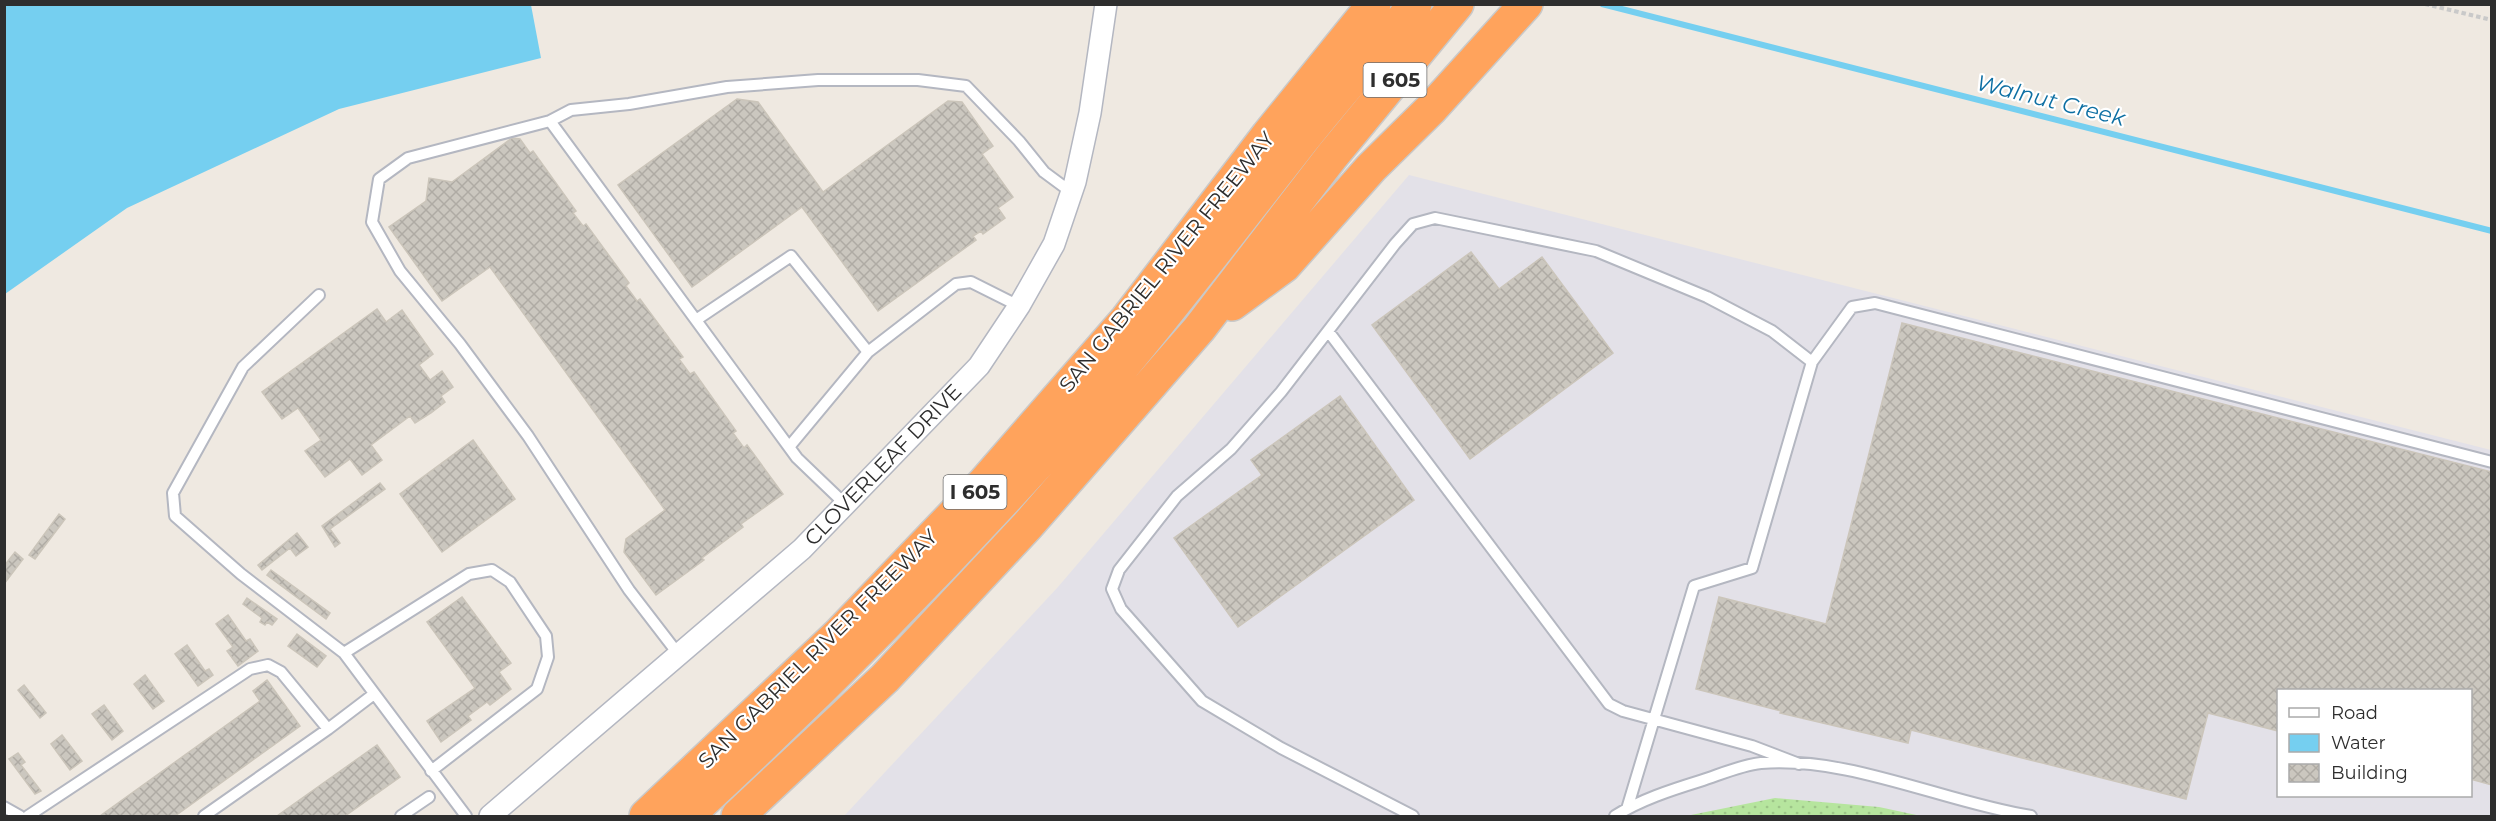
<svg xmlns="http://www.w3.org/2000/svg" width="2496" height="821" viewBox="0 0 2496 821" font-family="Montserrat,sans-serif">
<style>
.industrial{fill:#e3e1e8;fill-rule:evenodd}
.grass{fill:url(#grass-dots)}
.water{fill:#75cff0}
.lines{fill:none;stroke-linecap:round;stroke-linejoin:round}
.stream{stroke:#75cff0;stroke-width:6}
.building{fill:url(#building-cross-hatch);stroke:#cbc5ba;stroke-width:1.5}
.lane-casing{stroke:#b4b7c1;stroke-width:14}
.street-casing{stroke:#b4b7c1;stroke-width:24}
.highway-casing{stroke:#c9c9c9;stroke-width:36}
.path{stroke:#c9c9c9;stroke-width:4;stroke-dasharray:4.5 3;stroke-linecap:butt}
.lane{stroke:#fff;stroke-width:10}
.street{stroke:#fff;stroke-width:21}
.highway{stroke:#ffa35c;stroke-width:33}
.labels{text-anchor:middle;stroke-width:4.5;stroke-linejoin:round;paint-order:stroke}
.shield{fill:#fff;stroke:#6d6d6d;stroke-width:1.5}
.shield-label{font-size:20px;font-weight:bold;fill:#2e2e2e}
.street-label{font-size:21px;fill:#2e2e2e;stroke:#fff}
.water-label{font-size:22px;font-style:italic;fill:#0d6fa3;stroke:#fff}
</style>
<defs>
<pattern id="grass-dots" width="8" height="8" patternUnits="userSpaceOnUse" patternTransform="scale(1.5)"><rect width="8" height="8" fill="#b6e59e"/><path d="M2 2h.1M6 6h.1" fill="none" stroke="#9dc588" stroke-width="1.8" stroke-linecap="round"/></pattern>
<pattern id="building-cross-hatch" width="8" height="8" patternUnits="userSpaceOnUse" patternTransform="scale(1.5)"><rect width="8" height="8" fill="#cbc7bf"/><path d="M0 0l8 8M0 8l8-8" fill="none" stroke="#afaba4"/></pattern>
</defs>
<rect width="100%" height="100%" fill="#efe9e1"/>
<!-- industrial -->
<path class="industrial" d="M1409,175L2491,450V816H844L1058,587ZM2278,690H2470V796H2278Z"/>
<!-- grass -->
<path class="grass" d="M1775,798L1879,807L1921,816H1686Z"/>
<!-- water -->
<path class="water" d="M5,4L531,5L541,58L339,109L127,208L5,294Z"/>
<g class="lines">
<!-- stream -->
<path class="stream" d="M1602,4L2492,231"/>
</g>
<!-- building -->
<path class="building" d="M737,99L758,102L823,192L948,101L962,102L993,146L982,154L1013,197L998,208L1005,218L983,234L981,231L973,236L976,240L878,311L802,207L692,287L618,185Z
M512,138L520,139L530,153L533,151L576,211L573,213L583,226L586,224L629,283L626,286L637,301L640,299L683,357L679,359L690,374L694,372L736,431L733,433L744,448L747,445L783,494L741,524L743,527L702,558L704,560L656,595L624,552L626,539L665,510L490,267L442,301L389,227L426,201L429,178L452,182Z
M1471,252L1499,289L1542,257L1613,353L1470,459L1372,325Z
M377,309L386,322L402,310L433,354L419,365L430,380L442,371L453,387L441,396L445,402L431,413L415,423L410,416L371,445L382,460L362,475L350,459L325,477L305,451L321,440L298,408L282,419L262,392Z
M1902,323L2492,472V785L2470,779V690H2278V731L2208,713L2186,799L1911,730L1908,743L1780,713L1781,711L1696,689L1719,597L1826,624Z
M1340,396L1414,500L1238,627L1174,538L1262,475L1251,460Z
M473,440L515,499L442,552L400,494Z
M380,483L385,489L330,529L340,543L335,547L322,526Z
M59,514L65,519L35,559L29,555Z
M297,533L308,547L296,556L290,548L262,570L258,565Z
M15,552L23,559L4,584V566Z
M271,570L330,613L326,619L267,575Z
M462,597L511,663L499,672L511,689L490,705L487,702L468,716L471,720L441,742L427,721L475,688L427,622Z
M247,598L277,619L272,625L267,622L265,625L260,622L262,618L243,604Z
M228,615L246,641L250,639L258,651L238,666L227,651L233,647L216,624Z
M297,634L326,656L317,667L288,646Z
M187,645L205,671L209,669L213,675L198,686L175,654Z
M145,675L164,701L153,709L134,684Z
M267,680L300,726L175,816H100L260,701L253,691Z
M24,685L46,713L40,718L18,690Z
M104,705L123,731L112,740L92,714Z
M62,735L82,761L70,770L51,744Z
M377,745L400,777L345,816H277Z
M18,753L25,762L21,765L41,791L35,794L9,759Z"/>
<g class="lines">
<defs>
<path id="lane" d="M550,121L571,110L629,104L727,87L818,80H918L966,86L1019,141L1044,172L1071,192
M319,295L243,367L173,493L175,516L241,574L344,653L466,816
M696,320L791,256L868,352
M1328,331L1609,704L1623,711L1752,746L1799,764
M789,447L868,352L956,284L971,282L1019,306
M344,653L469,574L492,570L510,582L546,636L548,657L537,689L431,771
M679,655L629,590L528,436L460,344L400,271L372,222L379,179L408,158L550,121L797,458L845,504
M4,807L20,816
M1627,809L1694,586L1752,568L1812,362L1852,307L1875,303L2492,462
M28,816L250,669L268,665L281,672L328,729L374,694
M204,816L328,729
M401,816L429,797
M1413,816L1281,748L1202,701L1121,609L1112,589L1119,570L1177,496L1231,449L1281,392L1395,244L1413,224L1435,218L1596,251L1707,297L1772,331L1812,362
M1615,816C1640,800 1671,790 1700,781C1719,775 1741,765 1761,763C1849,756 1944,802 2031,816"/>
<path id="street" d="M490,816L802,549L979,366L1019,306L1054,244L1075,182L1090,113L1106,4"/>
<path id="highway" d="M1232,304L1284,266L1371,168L1431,109L1526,4
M646,816L840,633L983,484L1127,319L1268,135L1374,4
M687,816C818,696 942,570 1061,438C1144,345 1219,246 1296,148C1334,99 1376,53 1415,4
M738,816L885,678L1028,525L1199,329L1332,156L1457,4"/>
</defs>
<!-- lane casing -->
<use href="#lane" class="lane-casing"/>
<!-- street casing -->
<use href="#street" class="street-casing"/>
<!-- highway casing -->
<use href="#highway" class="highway-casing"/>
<!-- path -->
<path class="path" d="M2425,4L2492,20"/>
<!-- lane -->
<use href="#lane" class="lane"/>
<!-- street -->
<use href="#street" class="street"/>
<!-- highway -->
<use href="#highway" class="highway"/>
</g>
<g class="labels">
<!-- shield labels -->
<g class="shield">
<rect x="1363.5" y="63" width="63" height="34" rx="4.5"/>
<rect x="943.5" y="475" width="63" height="34" rx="4.5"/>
</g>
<g class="shield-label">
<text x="1395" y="87">I 605</text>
<text x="975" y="499">I 605</text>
</g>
<!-- street labels -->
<g class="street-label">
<text transform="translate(1167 262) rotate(-51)" y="7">SAN GABRIEL RIVER FREEWAY</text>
<text transform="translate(883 465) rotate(-46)" y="7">CLOVERLEAF DRIVE</text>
<text transform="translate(818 649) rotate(-45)" y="7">SAN GABRIEL RIVER FREEWAY</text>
</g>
<!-- water labels -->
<g class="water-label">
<text transform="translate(2051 100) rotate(14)" y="8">Walnut Creek</text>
</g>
</g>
<!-- border -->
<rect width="2496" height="821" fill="none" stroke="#2e2e2e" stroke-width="12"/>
<!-- legend -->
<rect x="2277" y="689" width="195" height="108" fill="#ffffff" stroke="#ababab" stroke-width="1.5"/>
<rect x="2289" y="708" width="30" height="9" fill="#ffffff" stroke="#ababab" stroke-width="1.5"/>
<text x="2331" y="719" font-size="18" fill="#2e2e2e">Road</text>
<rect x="2289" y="734" width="30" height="18" fill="#75cff0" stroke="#ababab" stroke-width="1.5"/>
<text x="2331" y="749" font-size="18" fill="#2e2e2e">Water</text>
<rect x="2289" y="764" width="30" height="18" fill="url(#building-cross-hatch)" stroke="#ababab" stroke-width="1.5"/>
<text x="2331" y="779" font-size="18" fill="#2e2e2e">Building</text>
</svg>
